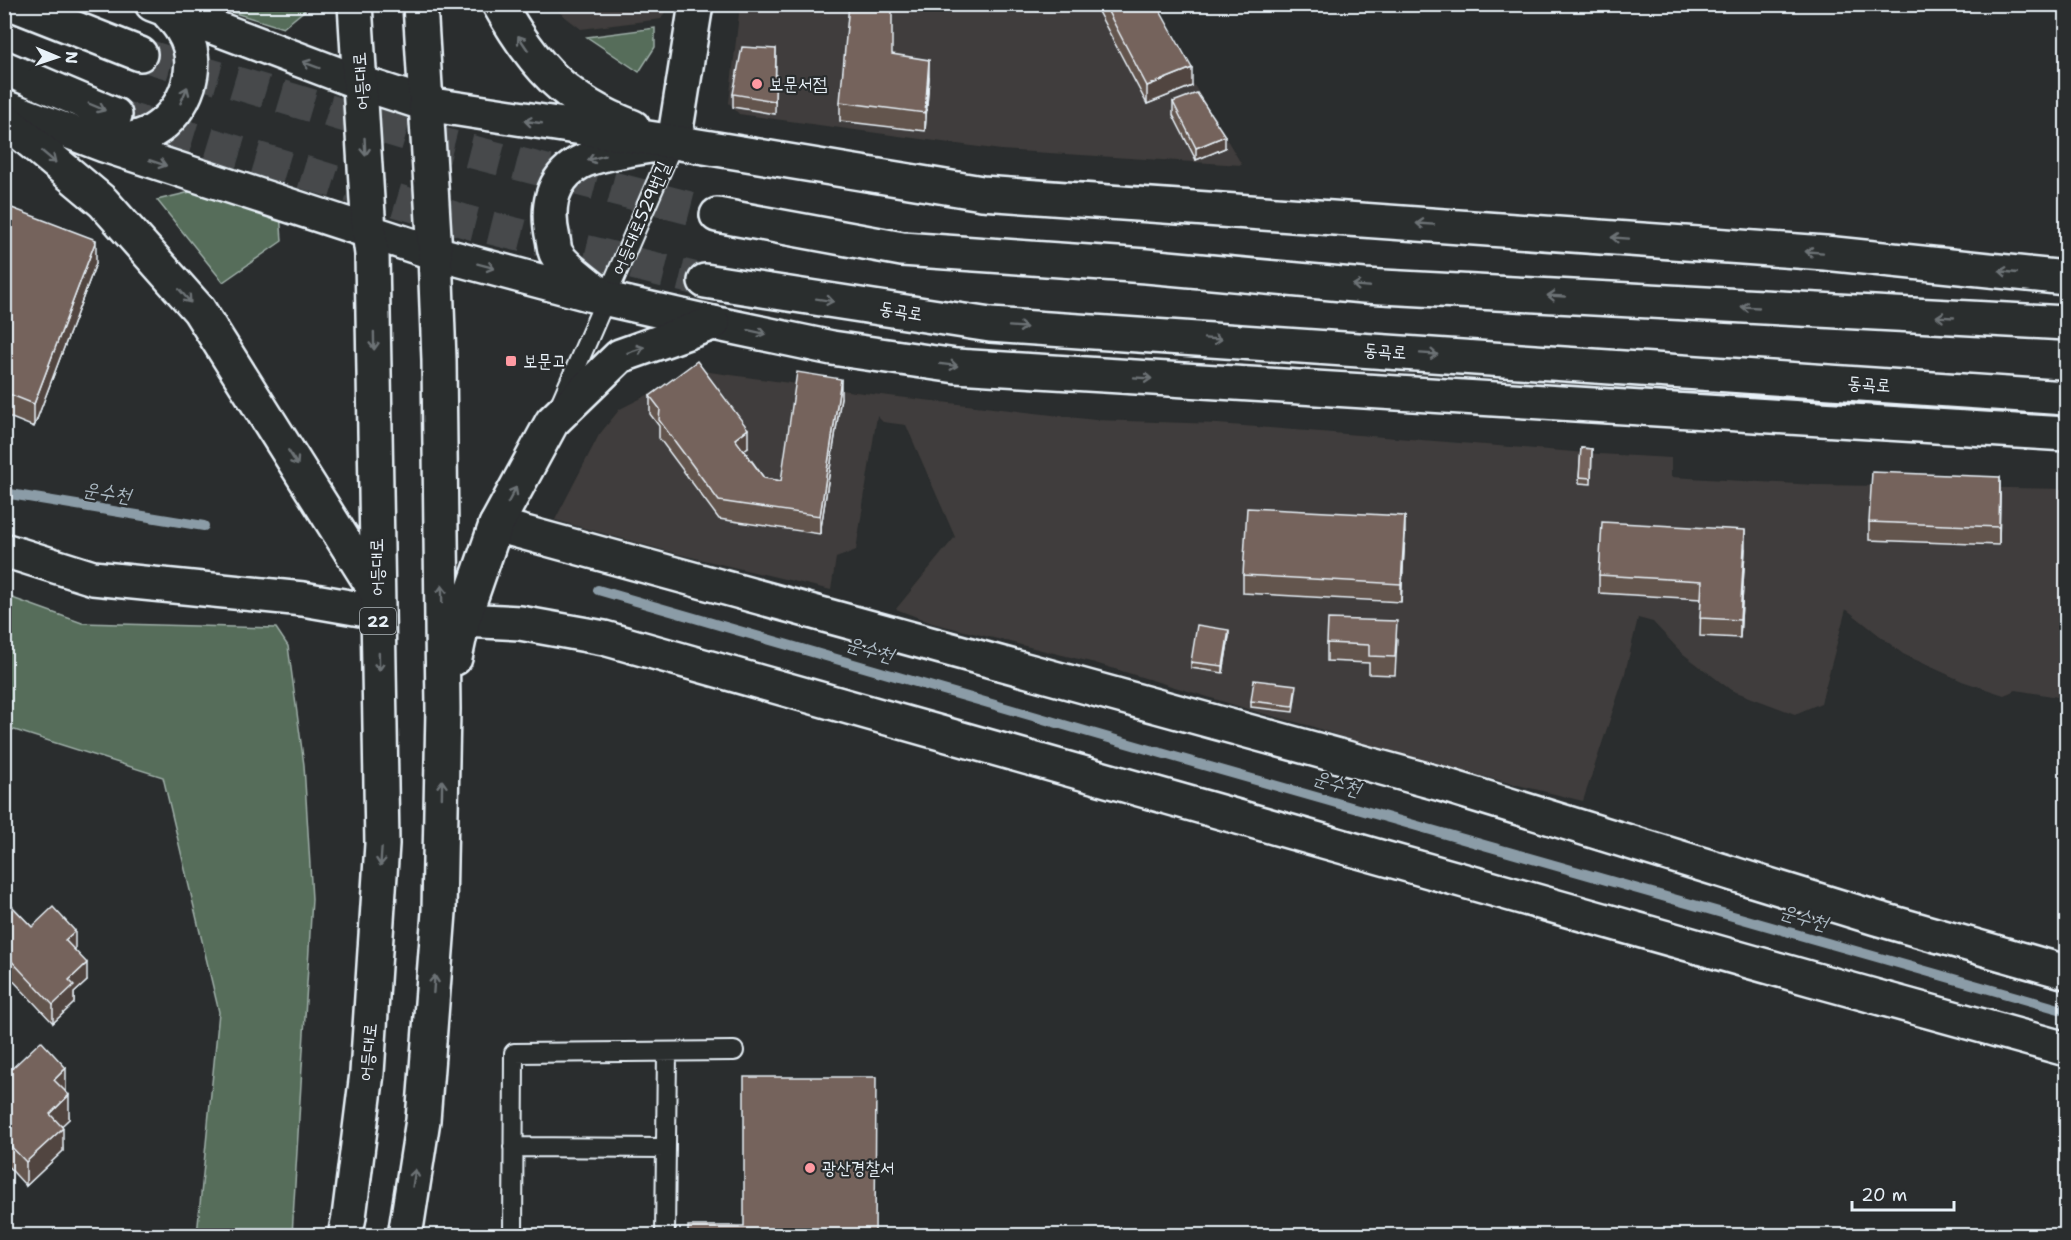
<svg xmlns="http://www.w3.org/2000/svg" width="2071" height="1240" viewBox="0 0 2071 1240" font-family="'Shantell Sans','Poor Story',sans-serif">
<style>
.built{fill:#403d3c}
.green{fill:#566d5a;stroke:#9fafa9;stroke-width:1.5}
.lines{fill:none;stroke-linecap:round;stroke-linejoin:round}
.stream{stroke:#8b9ca7;stroke-width:10}
.secondary-tunnel{stroke:#464a4c;stroke-width:33;stroke-dasharray:33 16;stroke-linecap:butt}
.lane-casing{stroke:#e8f1f8;stroke-width:22}
.street-casing{stroke:#e8f1f8;stroke-width:38}
.secondary-casing{stroke:#e8f1f8;stroke-width:38}
.primary-casing{stroke:#e8f1f8;stroke-width:38}
.lane{stroke:#2a2d2e;stroke-width:18}
.street{stroke:#2a2d2e;stroke-width:33}
.secondary{stroke:#2a2d2e;stroke-width:33}
.primary{stroke:#2a2d2e;stroke-width:33}
.wall{fill:#64554e;stroke:#e8f1f8;stroke-width:1.5}
.shaded-wall{fill:#514540;stroke:#e8f1f8;stroke-width:1.5}
.building{fill:#74635b;stroke:#e8f1f8;stroke-width:1.5}
.oneway{stroke:#6c7275}
.poi-dot{fill:#ff9aa2;stroke:#2a2d2e;stroke-width:2}
.labels{text-anchor:middle;stroke-width:4.5;stroke-linejoin:round;paint-order:stroke}
.shield{fill:#2a2d2e;stroke:#afb6bb;stroke-width:1.5}
.shield-label{font-size:16px;font-weight:bold;fill:#e8f1f8}
.street-label{font-size:18px;fill:#e8f1f8;stroke:#2a2d2e}
.poi-label{font-size:18px;fill:#e8f1f8;stroke:#2a2d2e;text-anchor:start}
.water-label{font-size:20px;font-style:italic;fill:#aab8c2;stroke:#2a2d2e}
</style>
<rect width="100%" height="100%" fill="#2a2d2e"/>
<filter id="ink" filterUnits="userSpaceOnUse"><feTurbulence type="fractalNoise" baseFrequency=".0167" numOctaves="2"/><feDisplacementMap in="SourceGraphic" scale="12" xChannelSelector="R" yChannelSelector="G"/><feConvolveMatrix kernelMatrix="1 2 1 2 8 2 1 2 1" color-interpolation-filters="sRGB"/></filter>
<g filter="url(#ink)">
<!-- built -->
<path class="built" d="M553,5H669L661,19L581,29L559,12Z
M740,5H1146L1242,165L1001,150L739,114L729,103Z
M702,371L855,392L1095,420L1218,424L1599,454L1671,458V477L1815,485L2066,489V695L2064,698L2016,690L2004,695L1962,681L1903,654L1846,609L1821,703L1795,714L1731,690L1682,653L1653,622L1638,618L1624,677L1583,801L1388,753L1311,726L1261,713L1095,663L932,623L896,609L955,537L906,425L883,422L877,416L856,550L836,558L831,590L678,554L555,520L599,435L620,409L677,380Z"/>
<!-- green -->
<path class="green" d="M209,5H311L283,28Z
M655,28V47L639,72L587,37Z
M203,189L280,212L282,241L223,282L157,200Z
M4,595L82,623L276,628L288,646L304,765L312,899L292,1235H197L219,1012L163,777L5,727Z"/>
<g class="lines">
<!-- stream -->
<path class="stream" d="M4,493L204,526
M598,590L1147,749L2066,1011"/>
<!-- secondary-tunnel -->
<path class="secondary-tunnel" d="M140,54L419,138L717,215
M115,115L471,223L705,281"/>
<defs>
<path id="lane" d="M560,404L674,142
M513,1147L666,1148
M513,1236L514,1053L734,1051
M665,1236L667,1052"/>
<path id="street" d="M674,142L696,4
M496,525L1441,784L1876,918L2066,972
M4,550L93,578L303,599L378,612
M463,620L520,623L604,638L1812,979L2066,1049"/>
<path id="secondary" d="M13,4L140,54
M152,4L361,83L426,104
M4,68L115,115
M4,107L104,145L435,253L607,299L713,323L832,348L956,366L2066,434
M104,145C119,142 139,139 153,131C186,111 204,64 182,30C178,23 172,17 167,11
M717,215L902,249L1146,266L1364,286L2066,323
M705,281L990,325L2066,398
M600,294C588,283 563,267 556,253C554,249 554,243 553,239C546,209 551,179 579,163C598,152 647,147 669,143"/>
<path id="primary" d="M499,4C533,65 566,102 633,127
M426,104L674,142L982,193L1825,253L2066,278
M4,119L103,202L199,310L377,593
M455,658L463,620L496,525L552,422L620,356L713,323
M345,1236L349,1217L367,1073L382,844L372,254L369,232L355,4
M405,1236L423,1120L439,912L443,709L439,360L435,253L420,4"/>
</defs>
<!-- lane casing -->
<use href="#lane" class="lane-casing"/>
<!-- street casing -->
<use href="#street" class="street-casing"/>
<!-- secondary casing -->
<use href="#secondary" class="secondary-casing"/>
<!-- primary casing -->
<use href="#primary" class="primary-casing"/>
<!-- lane -->
<use href="#lane" class="lane"/>
<!-- street -->
<use href="#street" class="street"/>
<!-- secondary -->
<use href="#secondary" class="secondary"/>
<!-- primary -->
<use href="#primary" class="primary"/>
</g>
<!-- wall -->
<path class="wall" d="M1094,4H1156L1192,86L1147,104Z
M776,49L775,114L733,107V94Z
M892,54L929,78L925,131L840,121V102Z
M1173,102L1225,148L1196,160L1173,115Z
M4,205L96,263L34,427L4,415Z
M650,396L748,447L744,450L764,478L781,481L841,397L820,534L719,519L659,438V426L650,414Z
M1581,448L1592,449L1591,484L1579,483Z
M2000,495L1999,545L1869,540V522Z
M1405,534L1401,602L1243,593V575Z
M1745,549L1740,638L1700,636L1701,599L1599,593V575Z
M1229,636L1223,673L1191,668V662Z
M1397,639L1395,675L1369,674V663L1327,661V643Z
M1296,691L1293,712L1251,707V701Z
M4,898L32,927L75,949L74,950L87,981L74,993V1003L53,1023L4,971Z
M4,1076L66,1091L69,1119L61,1126L63,1151L26,1186L4,1162Z"/>
<!-- shaded-wall -->
<path class="shaded-wall" d="M1037,4H1060L1037,11Z
M929,60V78L925,131V113Z
M1192,68V86L1147,104V86Z
M1225,136V148L1196,160V148Z
M96,240V263L34,427V404Z
M841,379V397L820,534V516Z
M748,429V447L735,457V439Z
M2000,477V495L1999,545V527Z
M1405,516V534L1401,602V584Z
M1745,530V549L1740,638V620Z
M1229,630V636L1223,673V666Z
M75,931V949L65,958V940Z
M87,963V981L74,993V1003L53,1023V1005L69,980Z
M66,1068V1091L54,1103V1080Z
M69,1095V1119L50,1137V1114Z
M63,1128V1151L26,1186V1162Z"/>
<!-- building -->
<path class="building" d="M849,4H892V54L929,60L925,113L840,102Z
M1104,4H1156L1192,68L1147,86Z
M742,47L776,49L775,101L733,94Z
M1197,93L1225,136L1196,148L1173,102Z
M4,205L96,240L34,404L4,392Z
M697,361L748,429L735,439L764,478L781,481L797,372L841,379L820,516L719,501L659,420L660,409L650,396Z
M1581,448L1592,449L1591,478L1579,477Z
M1872,472L2000,477L1999,527L1869,522Z
M1247,508L1405,516L1401,584L1243,575Z
M1602,522L1745,530L1740,620L1700,618L1702,581L1599,575Z
M1328,619L1397,621L1395,657L1369,656V645L1327,643Z
M1197,625L1229,630L1223,666L1191,662Z
M1254,680L1296,685L1293,706L1251,701Z
M4,898L32,927L53,907L75,931L65,940L87,963L69,980L74,985L53,1005L4,953Z
M41,1041L66,1068L54,1080L69,1095L50,1114L63,1128L26,1162L4,1139V1076Z
M744,1077H876L875,1236H688V1226H744Z"/>
<!-- one-way arrows -->
<defs><path id="oneway-shaft" d="M-6 0H5M1.5-3L5.5 0L1.5 3" fill="none" stroke-width="1.6" stroke-linecap="round" stroke-linejoin="round" transform="scale(1.5)"/></defs>
<g class="oneway">
<use href="#oneway-shaft" transform="translate(523 43) rotate(-124)"/>
<use href="#oneway-shaft" transform="translate(311 65) rotate(-160)"/>
<use href="#oneway-shaft" transform="translate(184 95) rotate(-67)"/>
<use href="#oneway-shaft" transform="translate(97 107) rotate(23)"/>
<use href="#oneway-shaft" transform="translate(533 122) rotate(-172)"/>
<use href="#oneway-shaft" transform="translate(365 147) rotate(87)"/>
<use href="#oneway-shaft" transform="translate(49 157) rotate(40)"/>
<use href="#oneway-shaft" transform="translate(596 158) rotate(165)"/>
<use href="#oneway-shaft" transform="translate(158 163) rotate(18)"/>
<use href="#oneway-shaft" transform="translate(1425 224) rotate(-176)"/>
<use href="#oneway-shaft" transform="translate(1620 238) rotate(-176)"/>
<use href="#oneway-shaft" transform="translate(1814 252) rotate(-176)"/>
<use href="#oneway-shaft" transform="translate(486 266) rotate(15)"/>
<use href="#oneway-shaft" transform="translate(2008 272) rotate(-174)"/>
<use href="#oneway-shaft" transform="translate(1361 286) rotate(-175)"/>
<use href="#oneway-shaft" transform="translate(185 296) rotate(49)"/>
<use href="#oneway-shaft" transform="translate(1556 296) rotate(-177)"/>
<use href="#oneway-shaft" transform="translate(825 300) rotate(9)"/>
<use href="#oneway-shaft" transform="translate(1750 307) rotate(-177)"/>
<use href="#oneway-shaft" transform="translate(1945 317) rotate(-177)"/>
<use href="#oneway-shaft" transform="translate(1018 327) rotate(4)"/>
<use href="#oneway-shaft" transform="translate(757 332) rotate(12)"/>
<use href="#oneway-shaft" transform="translate(1213 339) rotate(4)"/>
<use href="#oneway-shaft" transform="translate(374 341) rotate(89)"/>
<use href="#oneway-shaft" transform="translate(636 350) rotate(-19)"/>
<use href="#oneway-shaft" transform="translate(1429 354) rotate(4)"/>
<use href="#oneway-shaft" transform="translate(949 365) rotate(7)"/>
<use href="#oneway-shaft" transform="translate(1143 378) rotate(4)"/>
<use href="#oneway-shaft" transform="translate(293 458) rotate(58)"/>
<use href="#oneway-shaft" transform="translate(512 495) rotate(-62)"/>
<use href="#oneway-shaft" transform="translate(442 594) rotate(-91)"/>
<use href="#oneway-shaft" transform="translate(379 662) rotate(89)"/>
<use href="#oneway-shaft" transform="translate(442 789) rotate(-89)"/>
<use href="#oneway-shaft" transform="translate(381 857) rotate(94)"/>
<use href="#oneway-shaft" transform="translate(434 984) rotate(-86)"/>
<use href="#oneway-shaft" transform="translate(414 1178) rotate(-81)"/>
</g>
</g>
<!-- markers -->
<g class="poi-dot">
<circle cx="757" cy="84" r="6"/>
<rect x="505" y="355" width="12" height="12" rx="3"/>
<circle cx="810" cy="1168" r="6"/>
</g>
<g class="labels">
<!-- shield labels -->
<rect class="shield" x="360" y="608" width="36" height="26" rx="4.5"/>
<g class="shield-label">
<text x="378" y="627">22</text>
</g>
<!-- street labels -->
<g class="street-label">
<text transform="translate(361 81) rotate(-94)" y="6">어등대로</text>
<text transform="translate(641 218) rotate(-67)" y="6">어등대로529번길</text>
<text transform="translate(901 311) rotate(9)" y="6">동곡로</text>
<text transform="translate(1385 351) rotate(4)" y="6">동곡로</text>
<text transform="translate(1869 384) rotate(4)" y="6">동곡로</text>
<text transform="translate(377 567) rotate(-91)" y="6">어등대로</text>
<text transform="translate(368 1052) rotate(-85)" y="6">어등대로</text>
</g>
<!-- poi labels -->
<g class="poi-label">
<text x="769" y="90">보문서점</text>
<text x="523" y="367">보문고</text>
<text x="822" y="1174">광산경찰서</text>
</g>
<!-- water labels -->
<g class="water-label">
<text transform="translate(107 492) rotate(9)" y="7">운수천</text>
<text transform="translate(870 649) rotate(16)" y="7">운수천</text>
<text transform="translate(1337 783) rotate(16)" y="7">운수천</text>
<text transform="translate(1804 917) rotate(16)" y="7">운수천</text>
</g>
</g>
<!-- margin -->
<rect width="2071" height="1240" fill="none" stroke="#2a2d2e" stroke-width="24"/>
<rect x="12" y="12" width="2047" height="1216" fill="none" stroke="#e8f1f8" stroke-width="2" filter="url(#ink)"/>
<!-- north arrow -->
<g transform="translate(57 57) rotate(92)" stroke="#2a2d2e" stroke-width="4.5" paint-order="stroke">
<path d="M0-4.5L10 22L0 15L-10 22Z" fill="#e8f1f8"/>
<text y="-9" font-size="16" font-weight="bold" text-anchor="middle" fill="#e8f1f8">N</text>
</g>
<!-- scale -->
<path d="M1852 1201v9h102v-9" fill="none" stroke="#e8f1f8" stroke-width="3"/>
<text x="1861" y="1201" font-size="18" fill="#e8f1f8" stroke="#2a2d2e" stroke-width="4.5" paint-order="stroke">20 m</text>
</svg>
